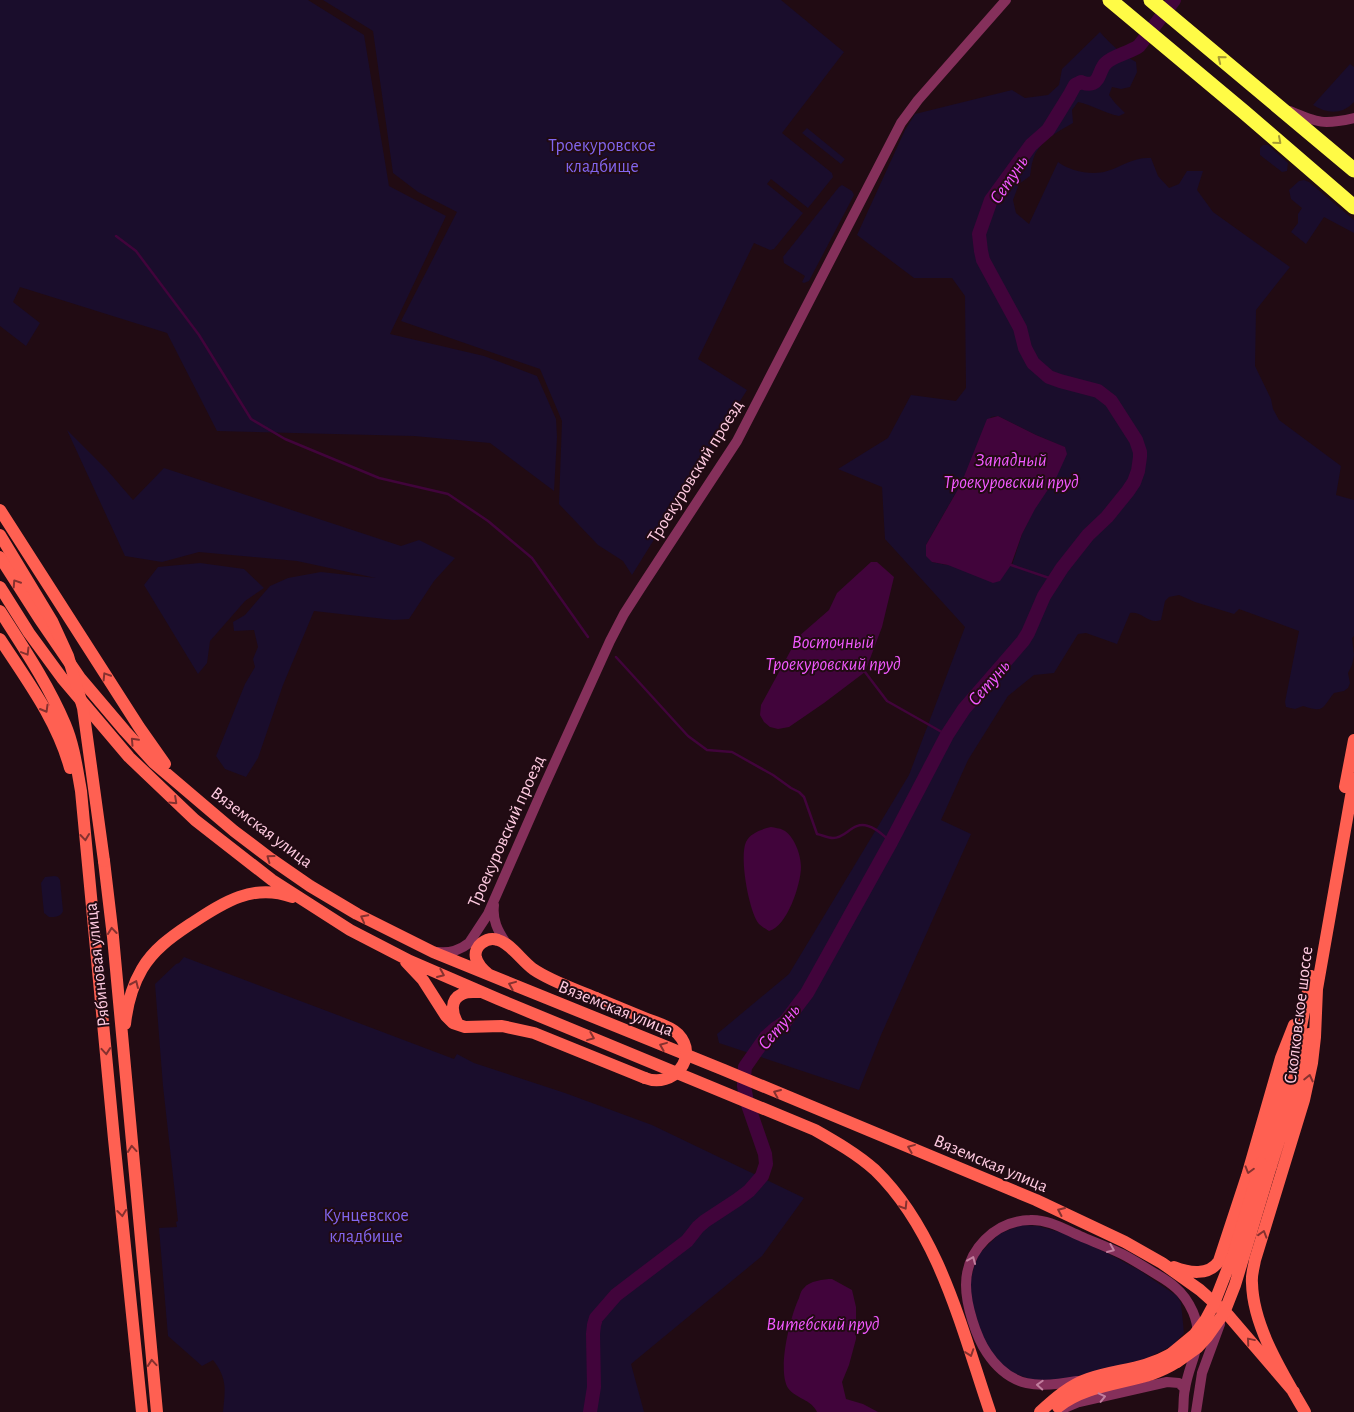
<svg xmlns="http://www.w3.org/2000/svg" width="1354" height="1412" viewBox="0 0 1354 1412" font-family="'Alegreya Sans',sans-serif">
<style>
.green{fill:#1a0d2c;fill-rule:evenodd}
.water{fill:#41043b}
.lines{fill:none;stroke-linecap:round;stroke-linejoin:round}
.stream{stroke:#41043b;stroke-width:2.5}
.river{stroke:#41043b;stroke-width:14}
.minor{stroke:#85305b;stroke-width:10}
.major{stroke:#ff6052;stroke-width:12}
.highway{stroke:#fffb46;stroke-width:15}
.major-bridge{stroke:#ff6052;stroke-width:12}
.oneway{stroke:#a69b32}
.oneway2{stroke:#85312f}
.oneway3{stroke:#c27e9e}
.labels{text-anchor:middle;stroke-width:4;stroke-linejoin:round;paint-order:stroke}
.park-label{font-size:18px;fill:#8266ee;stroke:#210b13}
.street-label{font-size:18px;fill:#ffcbe1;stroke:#210b13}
.water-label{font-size:19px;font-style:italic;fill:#f259ff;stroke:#210b13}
</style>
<rect width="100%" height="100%" fill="#210b13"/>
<!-- green -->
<path class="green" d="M0,0H308L364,35L389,186L446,216L390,334L484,356L537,376L556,419L557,437L554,491L490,443L414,436L217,431L167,333L20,287L13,302L40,323L26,346L0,326Z
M323,0H781L844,52L782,133L832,173L833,177L808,208L771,179L767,184L803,213L774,249L770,250L754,243L698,359L747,390L632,575L623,561L598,545L559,504L562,421L540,369L401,321L457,212L418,192L393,173L373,31Z
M1100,32C1111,45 1122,54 1136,62L1137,72L1130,87L1121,89L1112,87L1109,95L1115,103L1125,113L1119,116C1104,113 1092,105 1078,102L1072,110L1073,123C1057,132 1038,142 1033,160C1031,165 1031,171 1030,176L1019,184L1013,200L1016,213L1029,224L1058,162C1069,171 1093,176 1107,171C1124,166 1132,157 1151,158L1158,176L1169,188L1179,184L1187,171H1203L1197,190L1213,212L1290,267L1256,310L1255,366L1271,399L1273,409L1279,420L1341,466L1336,495L1354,500V636L1352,638L1354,655L1352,665L1348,673L1350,683L1348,688L1344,691L1334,693C1321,709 1325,713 1303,706L1295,709L1286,707L1285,702L1299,631L1239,609L1234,614L1195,602L1179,595L1169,597L1165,601L1161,620C1149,625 1142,611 1130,613L1117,644L1086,633L1078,634L1054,673L1034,675L1008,696L968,760L941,820L971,834L881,1035L859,1090L719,1043L717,1034L789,974L909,775L965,627L885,539L882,487L838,469L888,438L911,395L956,401L966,388L965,296L952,278H914L857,235L905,130L915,114L1012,90L1025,98L1048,95L1059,85L1062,69ZM998,416L1036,435L1064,447L1022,534L1012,565H947L932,562L926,545L961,484L991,417Z
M1350,64L1354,67V102C1342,115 1327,114 1313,105Z
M807,128L845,159L841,164L802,133Z
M1263,145H1268L1288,163L1287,171L1282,172L1260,155V148Z
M1304,180L1309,182L1354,220V233L1324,217L1306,244L1291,232L1298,223V214L1302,208L1291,199L1289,190L1299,181Z
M842,185L852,191L854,195L809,281L804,283L802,282L805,276L784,263L783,257L839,187Z
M67,430L107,470L133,500L164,468L401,546L419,540L455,558L434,581L409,619L394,620L314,611L283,685L258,758L246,777L225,769L216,756L245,684L255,667L253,659L258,647L254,630L234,631L233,622L245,615L270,586L288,578L321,572L376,578L297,561L199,552L162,562L125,556Z
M200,563L244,569L264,588L245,601L210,641L207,663L198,674L144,585L158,567Z
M55,876L58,877L60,880L63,911C61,917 55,917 49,917L44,913L41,883L45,877Z
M184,957L454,1059L457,1054L474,1063L565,1093L652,1125L804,1198L762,1256L631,1364L644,1412H223C225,1390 228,1379 213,1360L202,1366L168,1336L159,1228L177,1227L176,1222L178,1221L163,1086L155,984L176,964L179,963Z
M1021,1225L1038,1226L1063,1233L1107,1253L1139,1270L1177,1296L1181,1303L1184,1333L1172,1346L1145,1359L1070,1378L1037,1382L1008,1371L988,1348L981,1332L971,1299L970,1283L974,1267L979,1254L999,1234Z"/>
<!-- water -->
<path class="water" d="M998,416L1036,435L1065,447L1067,454L1057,476L1035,509L1022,534L1011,565L1000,581L993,583L948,565L932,562L926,556V545L961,484L987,419Z
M871,562H877L894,577L882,627L865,672L824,703L789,727L778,729L770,727L764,722L760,715L761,705L798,637L829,610L837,593Z
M771,827C775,828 780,828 783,830C794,835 801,855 801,867C801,884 787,927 769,931C766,929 762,927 759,924C749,912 739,857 746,842C750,833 762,829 771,827Z
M832,1279L852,1290L856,1307V1339L849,1365L842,1382L846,1399L863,1404L878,1412H817C811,1399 796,1399 788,1388C777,1370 790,1317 799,1298C800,1295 801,1290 804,1288C809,1281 824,1279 832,1279Z"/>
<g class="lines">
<!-- stream -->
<path class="stream" d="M116,236L136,251L199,335L251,419L285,439L379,478L448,494L488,521L532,558L588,637
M1011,565L1055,580
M616,657L688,736L707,750L732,752L773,775L791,788L799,792L804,797L817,834C822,835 828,838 833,838C847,838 852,821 868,826C877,828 885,837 891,842
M865,672L887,701L947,735"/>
<!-- river -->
<path class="river" d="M590,1412L594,1387L593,1334L594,1325L596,1318L616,1295L687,1241L698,1227L705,1221L737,1200L749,1191L762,1176L766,1164L765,1154L747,1102L744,1086V1077L745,1067L766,1037L775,1029L785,1022L807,993L891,842L947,735L964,709L1023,641L1028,633L1044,596L1062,568L1088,535L1107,517L1128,491L1134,482L1138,471L1140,457V452L1136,440L1111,401L1098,391L1060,381L1049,377L1033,363L1025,348L1020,328L983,260L981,251L979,234L991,200L1031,145L1048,130L1069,96L1075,85L1081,82C1084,83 1089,85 1093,83C1100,80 1100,68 1106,63C1112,56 1129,53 1139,46L1174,0"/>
<!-- minor -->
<path class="minor" d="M1290,111C1318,123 1324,125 1354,118
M494,905C492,920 498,931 506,943
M438,952C450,953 459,951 469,943L488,914L541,793L610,641L624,614L640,589L737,441L901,123L918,100L1006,0
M1077,1381C1039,1388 1011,1389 987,1353C976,1337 966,1305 966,1285C966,1250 995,1221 1030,1220C1048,1219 1064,1229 1080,1236C1094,1242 1108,1247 1122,1254C1132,1259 1141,1265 1151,1271C1159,1276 1169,1281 1176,1288C1183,1294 1189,1303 1193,1312C1206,1343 1189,1361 1185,1389C1183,1397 1184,1405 1183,1412
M1062,1409L1079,1402L1167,1382L1179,1383L1185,1389
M1196,1412L1202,1373L1220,1324"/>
<!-- major -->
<path class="major" d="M0,510L139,727L165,764
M0,557L39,618L80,678L125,731L154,763L234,831L271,859L310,886L357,914L433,952L724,1070L1036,1200L1125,1242L1162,1263L1200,1290L1228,1315L1294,1392
M0,587L29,633L62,678L129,757L195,820L272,880L350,930L410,961L498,999L815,1130C836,1142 857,1154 875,1170C939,1232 962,1330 990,1412
M0,611C23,647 48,684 65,724C74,745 77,769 81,791L114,1139L142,1412
M0,639C26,679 57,720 70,768
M1345,787L1354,740
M104,861L113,937L157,1412
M406,962L423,980L446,1016L453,1023L465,1027L502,1026L534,1033L645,1078
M488,974C483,970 478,965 476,958C473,946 487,936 498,940C510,943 522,961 533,969C552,982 575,989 596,998
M125,1024C127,1006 132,986 142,969C153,950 171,937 189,925C221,904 252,882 292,897
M458,1024C452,1014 449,1000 462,994C467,991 473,992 479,992
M1261,1163L1301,1027L1311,976
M1271,1166L1300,1074L1309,1034
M1174,1267C1189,1273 1209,1276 1219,1261L1247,1176L1281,1058L1294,1025
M1058,1407C1084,1386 1121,1384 1152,1374C1161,1371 1169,1367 1177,1362
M1040,1412C1054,1399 1070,1385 1088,1379C1117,1369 1143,1370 1171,1354
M1305,1412C1283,1374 1253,1327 1252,1283C1251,1275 1254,1267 1255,1260L1304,1100L1312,1063L1315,1037L1317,989L1354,779"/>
<!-- highway -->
<path class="highway" d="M1110,0L1244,112L1354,207
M1151,0L1354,170"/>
<!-- major-bridge -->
<path class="major-bridge" d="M0,535L52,621L68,656L83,708L104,861
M596,998C613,1005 630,1012 647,1019C657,1023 670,1026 678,1034C700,1057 673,1089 645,1078
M1171,1354L1194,1335L1206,1319L1213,1306L1233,1255L1261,1163
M1177,1362L1198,1347L1207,1337L1224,1313L1235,1285L1271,1166"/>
</g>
<!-- one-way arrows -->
<defs><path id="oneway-chevron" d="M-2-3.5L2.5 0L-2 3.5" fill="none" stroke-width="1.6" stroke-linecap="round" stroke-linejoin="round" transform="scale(1.25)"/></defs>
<g class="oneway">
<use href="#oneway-chevron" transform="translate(1221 59) rotate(-141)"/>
<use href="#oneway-chevron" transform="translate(1278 141) rotate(41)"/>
</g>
<g class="oneway2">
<use href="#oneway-chevron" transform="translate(16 583) rotate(-123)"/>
<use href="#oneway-chevron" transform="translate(26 652) rotate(59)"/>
<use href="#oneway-chevron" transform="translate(106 676) rotate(-122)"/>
<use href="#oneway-chevron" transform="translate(45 709) rotate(60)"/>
<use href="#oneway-chevron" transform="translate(134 741) rotate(-133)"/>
<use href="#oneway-chevron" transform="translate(174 801) rotate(43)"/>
<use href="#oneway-chevron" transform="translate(85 837) rotate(84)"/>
<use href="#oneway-chevron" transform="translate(270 858) rotate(-144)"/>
<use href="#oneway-chevron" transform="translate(364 918) rotate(-152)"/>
<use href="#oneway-chevron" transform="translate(112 931) rotate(-96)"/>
<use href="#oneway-chevron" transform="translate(441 974) rotate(23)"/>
<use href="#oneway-chevron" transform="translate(135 984) rotate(-66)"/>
<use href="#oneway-chevron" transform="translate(512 985) rotate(-158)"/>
<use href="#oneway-chevron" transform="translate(591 1037) rotate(22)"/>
<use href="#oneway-chevron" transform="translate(663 1046) rotate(-158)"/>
<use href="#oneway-chevron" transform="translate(106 1051) rotate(85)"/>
<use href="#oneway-chevron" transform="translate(1309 1078) rotate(-77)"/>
<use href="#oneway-chevron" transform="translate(777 1093) rotate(-157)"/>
<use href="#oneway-chevron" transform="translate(911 1148) rotate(-158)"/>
<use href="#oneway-chevron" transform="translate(132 1149) rotate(-95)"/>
<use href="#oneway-chevron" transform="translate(1249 1170) rotate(106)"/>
<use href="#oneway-chevron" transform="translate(904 1206) rotate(58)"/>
<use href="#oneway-chevron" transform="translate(1061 1211) rotate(-156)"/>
<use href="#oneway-chevron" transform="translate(122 1213) rotate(83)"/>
<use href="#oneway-chevron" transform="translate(1263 1234) rotate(-73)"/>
<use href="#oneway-chevron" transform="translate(1250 1341) rotate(-130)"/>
<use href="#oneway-chevron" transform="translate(970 1353) rotate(71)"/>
<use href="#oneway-chevron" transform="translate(152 1363) rotate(-95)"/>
</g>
<g class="oneway3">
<use href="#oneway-chevron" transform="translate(1111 1249) rotate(23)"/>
<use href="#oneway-chevron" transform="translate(972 1260) rotate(-67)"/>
<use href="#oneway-chevron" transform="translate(1040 1385) rotate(-177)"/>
<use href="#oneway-chevron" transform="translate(1102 1397) rotate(-13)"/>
</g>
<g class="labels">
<!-- park labels -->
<g class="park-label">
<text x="602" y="151">Троекуровское<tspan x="602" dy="21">кладбище</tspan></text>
<text x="366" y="1221">Кунцевское<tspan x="366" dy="21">кладбище</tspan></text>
</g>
<!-- street labels -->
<g class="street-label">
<text transform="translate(695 471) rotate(-58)" y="6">Троекуровский проезд</text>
<text transform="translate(262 827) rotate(37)" y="6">Вяземская улица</text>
<text transform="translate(506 831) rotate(-66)" y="6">Троекуровский проезд</text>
<text transform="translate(97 965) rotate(-96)" y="6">Рябиновая улица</text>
<text transform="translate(616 1008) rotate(22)" y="6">Вяземская улица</text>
<text transform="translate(1298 1015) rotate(-83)" y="6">Сколковское шоссе</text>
<text transform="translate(991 1163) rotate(23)" y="6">Вяземская улица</text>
</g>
<!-- water labels -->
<g class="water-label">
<text transform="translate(1008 179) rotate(-56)" y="7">Сетунь</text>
<text x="1011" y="466">Западный<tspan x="1011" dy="22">Троекуровский пруд</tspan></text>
<text x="833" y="648">Восточный<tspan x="833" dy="22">Троекуровский пруд</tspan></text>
<text transform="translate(988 682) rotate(-49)" y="7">Сетунь</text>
<text transform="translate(778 1026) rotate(-49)" y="7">Сетунь</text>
<text x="823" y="1330">Витебский пруд</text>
</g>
</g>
</svg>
